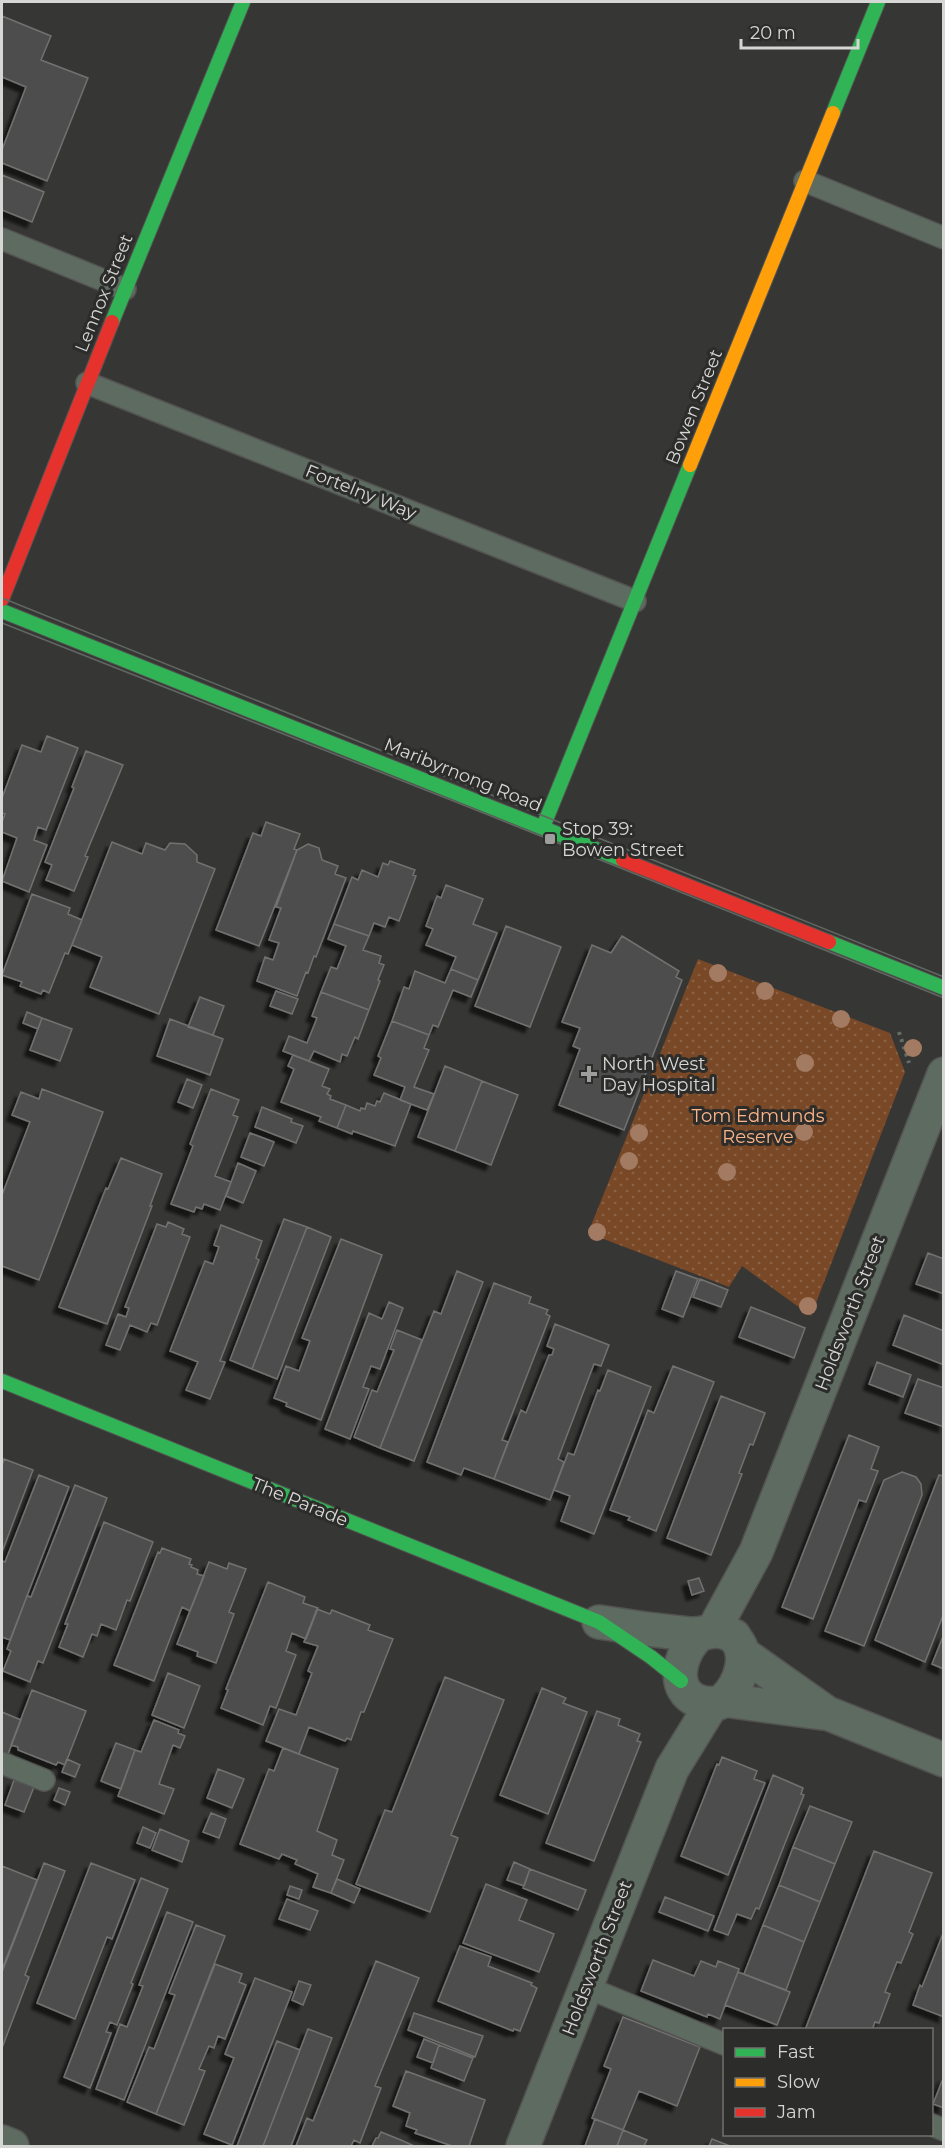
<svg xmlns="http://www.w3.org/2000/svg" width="945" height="2148" viewBox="0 0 945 2148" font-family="Montserrat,sans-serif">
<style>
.park{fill:url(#park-dots)}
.building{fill:#4e4e4d;stroke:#727170;stroke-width:1.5;filter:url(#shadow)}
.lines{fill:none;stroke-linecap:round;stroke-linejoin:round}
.lane-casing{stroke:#535352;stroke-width:24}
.street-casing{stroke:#535352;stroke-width:36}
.fast-casing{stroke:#535352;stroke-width:16}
.slow-casing{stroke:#535352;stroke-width:16}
.jam-casing{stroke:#535352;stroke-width:16}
.path{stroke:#646c66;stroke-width:4;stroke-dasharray:3 4.5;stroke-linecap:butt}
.lane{stroke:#5e6b61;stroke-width:21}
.street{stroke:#5e6b61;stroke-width:33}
.fast{stroke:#30b455;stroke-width:14}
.slow{stroke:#ff9f0a;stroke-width:14}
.jam{stroke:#e5322d;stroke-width:14}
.tram{stroke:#606761;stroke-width:1.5}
.tree{fill:#a37b62}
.poi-dot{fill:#9e9e9d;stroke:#2c2d2a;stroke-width:2}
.labels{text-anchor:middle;stroke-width:6;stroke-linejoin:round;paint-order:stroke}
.street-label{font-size:18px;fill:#d6d6d5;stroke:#2c2d2a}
.poi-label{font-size:18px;fill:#d6d6d5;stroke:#2c2d2a;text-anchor:start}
.park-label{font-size:18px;fill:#fdb487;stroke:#2c2d2a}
</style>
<defs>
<pattern id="park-dots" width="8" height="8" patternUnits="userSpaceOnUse" patternTransform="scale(1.5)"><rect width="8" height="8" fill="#794826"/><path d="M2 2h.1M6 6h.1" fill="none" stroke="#8b6245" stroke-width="1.8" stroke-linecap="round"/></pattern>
<filter id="shadow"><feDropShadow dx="-5.5" dy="5.5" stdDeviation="1.5" flood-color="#0009"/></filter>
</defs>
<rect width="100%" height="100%" fill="#363635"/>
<!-- park -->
<path class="park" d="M698,959L890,1033L905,1072L811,1316L742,1266L729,1287L588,1233Z"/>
<!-- building -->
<path class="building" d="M2,16L51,36L41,60L88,78L47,181L2,163V150L26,87L2,77Z
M2,175L44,192L32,222L2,210Z
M47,736L78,748L46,830L38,827L34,840L47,845L29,892L2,881L17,838L2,832V822L5,814L2,813V798L22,745L41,752Z
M86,751L123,765L85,856L88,857L74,891L46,880L52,865L45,862L74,788L72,787Z
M266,822L300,834L294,849L297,850L259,946L216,930L253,833L261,836Z
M112,842L142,854L146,843L165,850L170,843L185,844L197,855V862L215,869L159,1014L90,987L102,957L72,945Z
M308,844L319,848L322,860L338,866L335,874L346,878L316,957L314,956L308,973L306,972L297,996L257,981L265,957L273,960L279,943L269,940L281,908L276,907L297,850Z
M390,861L415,870L413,875L416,876L399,921L389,917L385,927L374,923L369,936L334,924L352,877L358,880L362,870L378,877L383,863L388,865Z
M446,885L483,899L473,924L497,933L478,980L451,969L456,957L426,945L433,929L426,926L437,896L441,898Z
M32,894L70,908L68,914L82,920L68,954L65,953L49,993L43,990L41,994L20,986L22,982L2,975Z
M334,924L369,936L363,950L381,956L379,963L384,965L378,980L380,981L369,1010L321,992L331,967L337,969L346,946L328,939Z
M506,926L561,947L530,1027L475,1006Z
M622,936L679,971L676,977L682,980L624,1130L559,1105L580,1049L573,1046L580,1028L562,1022L592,945L611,953Z
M451,969L478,980L471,997L453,990L438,1027L433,1025L429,1035L392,1021L404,987L409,989L415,971L445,983Z
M276,991L298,999L292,1014L270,1006Z
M321,992L369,1010L358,1039L355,1037L347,1056L342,1054L340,1062L314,1051L309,1061L283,1051L289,1036L307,1043L317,1018L312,1016Z
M200,997L224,1006L213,1035L188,1027Z
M27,1012L42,1018L38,1029L23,1023Z
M42,1018L72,1029L60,1061L30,1050Z
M170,1019L223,1039L210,1075L157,1056Z
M392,1021L429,1035L424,1048L429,1050L414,1087L434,1094L427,1110L400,1100L405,1087L374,1075L381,1058L378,1056Z
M293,1055L329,1069L322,1086L330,1089L327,1094L331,1096L330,1099L346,1105L337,1128L319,1121L321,1117L281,1102L294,1069L288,1066Z
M445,1066L482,1081L455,1151L418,1137Z
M187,1079L202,1085L193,1108L178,1102Z
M482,1081L518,1095L491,1165L455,1151Z
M42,1089L103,1112L39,1280L2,1266V1195L30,1122L12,1115L21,1092L39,1099Z
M211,1089L239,1100L233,1115L238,1117L215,1176L231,1182L220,1210L204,1204L202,1209L196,1207L194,1212L171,1204L193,1146L190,1144Z
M384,1093L411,1104L395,1146L353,1131L352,1134L337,1128L346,1105L360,1111L361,1108L365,1109L367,1103L375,1106L377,1101L380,1102Z
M262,1107L292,1119L291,1122L303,1126L296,1143L255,1127Z
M250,1133L274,1142L264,1166L241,1157Z
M121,1158L162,1174L150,1206H152L107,1324L59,1307L106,1188L108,1189Z
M238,1163L256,1171L243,1203L226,1196Z
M284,1219L307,1227L252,1369L230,1360Z
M168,1222L184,1229L182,1234L190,1237L157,1325L151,1323L147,1332L130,1325L120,1350L106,1345L118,1314L126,1317L129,1308L125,1307L157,1224L166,1227Z
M221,1225L262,1241L256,1258L259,1260L220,1361L225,1362L210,1399L186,1390L198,1362L170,1351L205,1261L213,1264L219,1247L214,1245Z
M307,1227L331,1237L277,1379L252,1369Z
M341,1239L382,1255L321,1420L286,1406L287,1403L274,1398L286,1366L299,1371L310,1341L302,1338Z
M928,1253L944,1259V1294L916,1284Z
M457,1271L483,1282L414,1461L380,1448L434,1311L441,1314Z
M676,1271L698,1279L683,1317L662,1309Z
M700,1279L728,1290L721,1307L693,1297Z
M494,1283L531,1297L529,1303L548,1310L546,1314L550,1316L502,1440L508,1442L494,1479L464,1468L461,1475L427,1462Z
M389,1302L403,1308L380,1369L371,1366L363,1387L369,1389L350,1439L325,1429L369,1313L382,1319Z
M751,1307L805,1328L794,1358L739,1337Z
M904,1315L944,1331V1365L893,1345Z
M555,1324L609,1345L601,1366L594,1364L558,1459L564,1462L550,1500L494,1479L521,1410L526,1413L549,1355H552L554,1349L547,1346Z
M397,1330L422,1340L380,1448L354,1437L372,1390L377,1392L394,1350L390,1349Z
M877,1362L911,1375L903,1397L869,1384Z
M673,1366L714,1382L656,1531L628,1520L630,1517L610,1510L648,1410L654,1413Z
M608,1370L651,1387L594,1534L561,1521L570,1496L554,1490L568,1453L574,1455L598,1390L600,1391Z
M918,1379L944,1388V1427L905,1413Z
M721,1396L765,1413L753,1445L750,1444L739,1473L742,1474L711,1555L667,1538Z
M849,1435L879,1447L871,1469L878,1471L866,1502L859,1500L813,1619L782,1607Z
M4,1459L33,1470L2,1552V1465Z
M902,1472L916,1477L921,1484L922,1495L864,1646L825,1631L884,1480Z
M39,1475L69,1487L10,1640L2,1637V1561L5,1562Z
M939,1475L944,1476V1613L925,1662L875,1640Z
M75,1485L107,1498L43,1663L38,1661L30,1682L3,1671L11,1651L7,1649L27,1596L31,1597Z
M104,1522L153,1542L130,1601L127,1600L116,1630L101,1624L97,1636L92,1634L83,1657L59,1647L68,1624H65Z
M162,1548L191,1559L189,1564L192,1565L191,1567L198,1570L197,1574L204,1576L190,1611L182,1607L154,1681L114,1665L158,1552L160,1553Z
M209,1562L227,1569L229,1563L246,1569L229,1612L234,1614L216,1663L197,1656L198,1652L177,1644Z
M699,1578L704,1591L692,1595L688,1581Z
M268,1582L305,1597L303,1603L318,1608L306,1639L292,1633L286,1651L296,1655L276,1708L270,1706L263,1725L221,1708L228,1690L226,1689Z
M317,1609L330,1614L332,1610L370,1625L368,1630L393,1639L364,1712H361L351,1740L347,1738L345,1741L309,1727L299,1754L266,1741L279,1709L296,1715L312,1673L308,1671L318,1646L304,1642Z
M944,1634V1669L932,1664Z
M168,1673L200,1686L184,1728L152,1715Z
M445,1677L504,1700L451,1835L458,1838L430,1912L356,1884L385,1810L392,1812Z
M542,1688L566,1698L563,1703L587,1712L548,1814L500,1795Z
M32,1690L86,1711L65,1765L58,1762L56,1765L18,1750V1747L11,1745Z
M597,1711L620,1719L618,1725L640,1734L637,1741L641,1742L594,1861L546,1843Z
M2,1712L21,1720L8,1754L2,1752Z
M154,1720L179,1730L178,1733L185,1736L180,1748L173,1745L159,1784L174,1789L164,1814L118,1796L135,1750L141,1752Z
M116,1743L135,1750L121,1789L101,1781Z
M283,1748L338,1769L317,1831L337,1840L332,1855L344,1860L331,1893L313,1887L318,1874L295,1864L297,1860L282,1854L279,1859L240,1844L269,1769L274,1771Z
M722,1757L757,1771L754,1779L765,1783L728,1875L681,1856L717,1764L719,1765Z
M67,1759L80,1765L75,1777L62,1772Z
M218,1769L244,1779L232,1808L207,1798Z
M773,1775L803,1788L801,1794L804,1795L759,1909L756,1908L751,1919L737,1914L728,1935L714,1930Z
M14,1780L34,1787L24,1812L5,1805Z
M59,1788L70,1792L65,1805L54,1800Z
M810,1806L852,1822L835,1864L793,1847Z
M211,1813L226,1819L219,1838L203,1832Z
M143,1827L156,1833L150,1848L137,1843Z
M160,1829L189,1841L182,1862L152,1850Z
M793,1847L835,1864L820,1902L779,1885Z
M874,1851L932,1873L909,1932L913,1934L901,1963L897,1962L885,1992L890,1994L879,2023L875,2022L872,2030H805Z
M514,1862L530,1869L524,1886L507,1880Z
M44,1863L65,1871L25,1975L29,1977L2,2048V1972Z
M91,1863L135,1880L112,1939L107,1937L75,2019L37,2003Z
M2,1866L37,1880L3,1967L2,1966Z
M530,1869L586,1890L578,1910L523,1888Z
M141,1878L168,1889L131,1983L133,1984L117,2025L110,2022L106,2032L111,2033L90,2088L64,2077Z
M337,1879L360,1889L354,1903L331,1893Z
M486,1884L527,1900L519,1920L554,1934L539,1972L463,1943Z
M779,1885L820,1902L804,1942L763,1925Z
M290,1886L302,1890L299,1899L287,1895Z
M665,1897L714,1916L708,1931L659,1912Z
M287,1899L318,1911L310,1930L279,1919Z
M167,1912L193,1922L124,2100L96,2089L120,2024L127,2027L143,1986L139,1985Z
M196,1925L225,1936L156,2114L127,2102L149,2047L154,2049L175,1995L169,1993Z
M763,1925L804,1942L786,1990L744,1974Z
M944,1931V2017L913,2005L920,1985L922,1987Z
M460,1946L491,1957L488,1966L532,1983L531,1985L537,1988L520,2031L514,2029L513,2031L438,2001Z
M653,1960L694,1976L701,1961L716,1967L718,1961L739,1969L720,2019L708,2014L707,2017L641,1991Z
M376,1961L419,1978L375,2086L381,2088L360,2143L354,2140L351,2146H296L307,2118L313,2121Z
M215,1964L242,1974L239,1982L246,1985L225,2039L218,2036L214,2048L209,2046L199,2069L205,2071L184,2125L156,2114Z
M738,1972L790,1992L777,2025L725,2005Z
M255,1978L292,1992L232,2145L204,2134L234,2058L225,2054Z
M299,1981L311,1985L303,2005L292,2000Z
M414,2013L483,2036L475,2057L408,2030Z
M623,2017L700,2047L677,2106L639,2091L623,2130L592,2118L611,2069L604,2066Z
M308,2029L332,2038L291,2146H263Z
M424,2039L439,2045L433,2063L417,2057Z
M277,2041L300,2050L263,2146H237Z
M439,2045L473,2058L464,2081L431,2068Z
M406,2071L485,2100L469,2146H452L415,2133L417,2130L406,2126L410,2113L393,2106Z
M944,2076V2108L933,2104Z
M595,2119L623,2130L617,2146H585Z
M623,2130L647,2140L644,2146H617Z
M381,2132L401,2140L414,2146H372L376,2138H378Z
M712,2139L730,2146H709Z"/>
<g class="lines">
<defs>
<path id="lane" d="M805,181L944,238
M2,239L125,289
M87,383L635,601
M2,1763L44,1780
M586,1987L724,2044
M932,2125L944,2130"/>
<path id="street" d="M599,1622C629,1627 659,1631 689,1634C709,1635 712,1626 734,1636C736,1640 740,1644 741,1648C747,1667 735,1693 719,1703C684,1707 671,1680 687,1650C690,1644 695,1639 699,1634
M714,1629L756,1552L944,1074
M742,1653L827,1713L944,1760
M724,1700L822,1713
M2,2142L12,2146
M523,2146L672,1769L712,1704"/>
<path id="fast" d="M833,113L878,2
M112,322L243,2
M2,611L623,860
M543,827L690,465
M829,942L944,988
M2,1381L599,1622L651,1657L681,1681"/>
<path id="slow" d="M690,465L833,113"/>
<path id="jam" d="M2,599L112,322
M623,860L829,942"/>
</defs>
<!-- lane casing -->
<use href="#lane" class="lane-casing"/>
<!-- street casing -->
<use href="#street" class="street-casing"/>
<!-- fast casing -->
<use href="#fast" class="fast-casing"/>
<!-- slow casing -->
<use href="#slow" class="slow-casing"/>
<!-- jam casing -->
<use href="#jam" class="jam-casing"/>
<!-- path -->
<path class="path" d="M899,1032L909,1063"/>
<!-- lane -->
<use href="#lane" class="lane"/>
<!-- street -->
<use href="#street" class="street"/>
<!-- fast -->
<use href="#fast" class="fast"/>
<!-- slow -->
<use href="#slow" class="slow"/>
<!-- jam -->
<use href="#jam" class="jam"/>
<!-- tram -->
<path class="tram" d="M2,598L944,977
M2,623L461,804L944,998"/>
</g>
<!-- trees -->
<g class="tree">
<circle cx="718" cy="973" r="9"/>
<circle cx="765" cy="991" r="9"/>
<circle cx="841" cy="1019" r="9"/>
<circle cx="913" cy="1048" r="9"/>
<circle cx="805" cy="1063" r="9"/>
<circle cx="804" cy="1132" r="9"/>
<circle cx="639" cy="1133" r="9"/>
<circle cx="629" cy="1161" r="9"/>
<circle cx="727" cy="1172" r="9"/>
<circle cx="597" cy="1232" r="9"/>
<circle cx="808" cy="1306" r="9"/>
</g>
<!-- markers -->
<g class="poi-dot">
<rect x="544" y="833" width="12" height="12" rx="3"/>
<path d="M586 1065h6v6h6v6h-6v6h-6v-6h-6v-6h6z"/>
</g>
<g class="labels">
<!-- street labels -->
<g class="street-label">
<text transform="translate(104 293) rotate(-68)" y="6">Lennox Street</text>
<text transform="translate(694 407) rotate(-68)" y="6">Bowen Street</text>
<text transform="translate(361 492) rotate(22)" y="6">Fortelny Way</text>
<text transform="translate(463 775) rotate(22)" y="6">Maribyrnong Road</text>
<text transform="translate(850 1313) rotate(-69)" y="6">Holdsworth Street</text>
<text transform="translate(300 1502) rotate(22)" y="6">The Parade</text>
<text transform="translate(597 1958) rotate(-69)" y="6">Holdsworth Street</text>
</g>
<!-- poi labels -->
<g class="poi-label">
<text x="562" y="835">Stop 39:<tspan x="562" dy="21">Bowen Street</tspan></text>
<text x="602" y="1070">North West<tspan x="602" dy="21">Day Hospital</tspan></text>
</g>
<!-- park labels -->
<g class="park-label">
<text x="758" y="1122">Tom Edmunds<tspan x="758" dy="21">Reserve</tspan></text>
</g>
</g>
<!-- border -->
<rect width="945" height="2148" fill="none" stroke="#d6d6d5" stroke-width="6"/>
<!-- legend -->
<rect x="723" y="2028" width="210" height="108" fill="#2c2d2a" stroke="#70716e" stroke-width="1.5"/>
<rect x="735" y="2048" width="30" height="9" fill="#30b455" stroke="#70716e" stroke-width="1.5"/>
<text x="777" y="2058" font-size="18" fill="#d6d6d5">Fast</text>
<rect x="735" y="2078" width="30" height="9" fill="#ff9f0a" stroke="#70716e" stroke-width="1.5"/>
<text x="777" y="2088" font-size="18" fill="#d6d6d5">Slow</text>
<rect x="735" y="2108" width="30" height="9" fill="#e5322d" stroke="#70716e" stroke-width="1.5"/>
<text x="777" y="2118" font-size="18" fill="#d6d6d5">Jam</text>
<!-- scale -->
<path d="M741 39v9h117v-9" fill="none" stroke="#d6d6d5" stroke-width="3"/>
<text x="750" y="39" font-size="18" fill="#d6d6d5" stroke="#2c2d2a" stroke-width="4.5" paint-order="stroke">20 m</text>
</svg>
